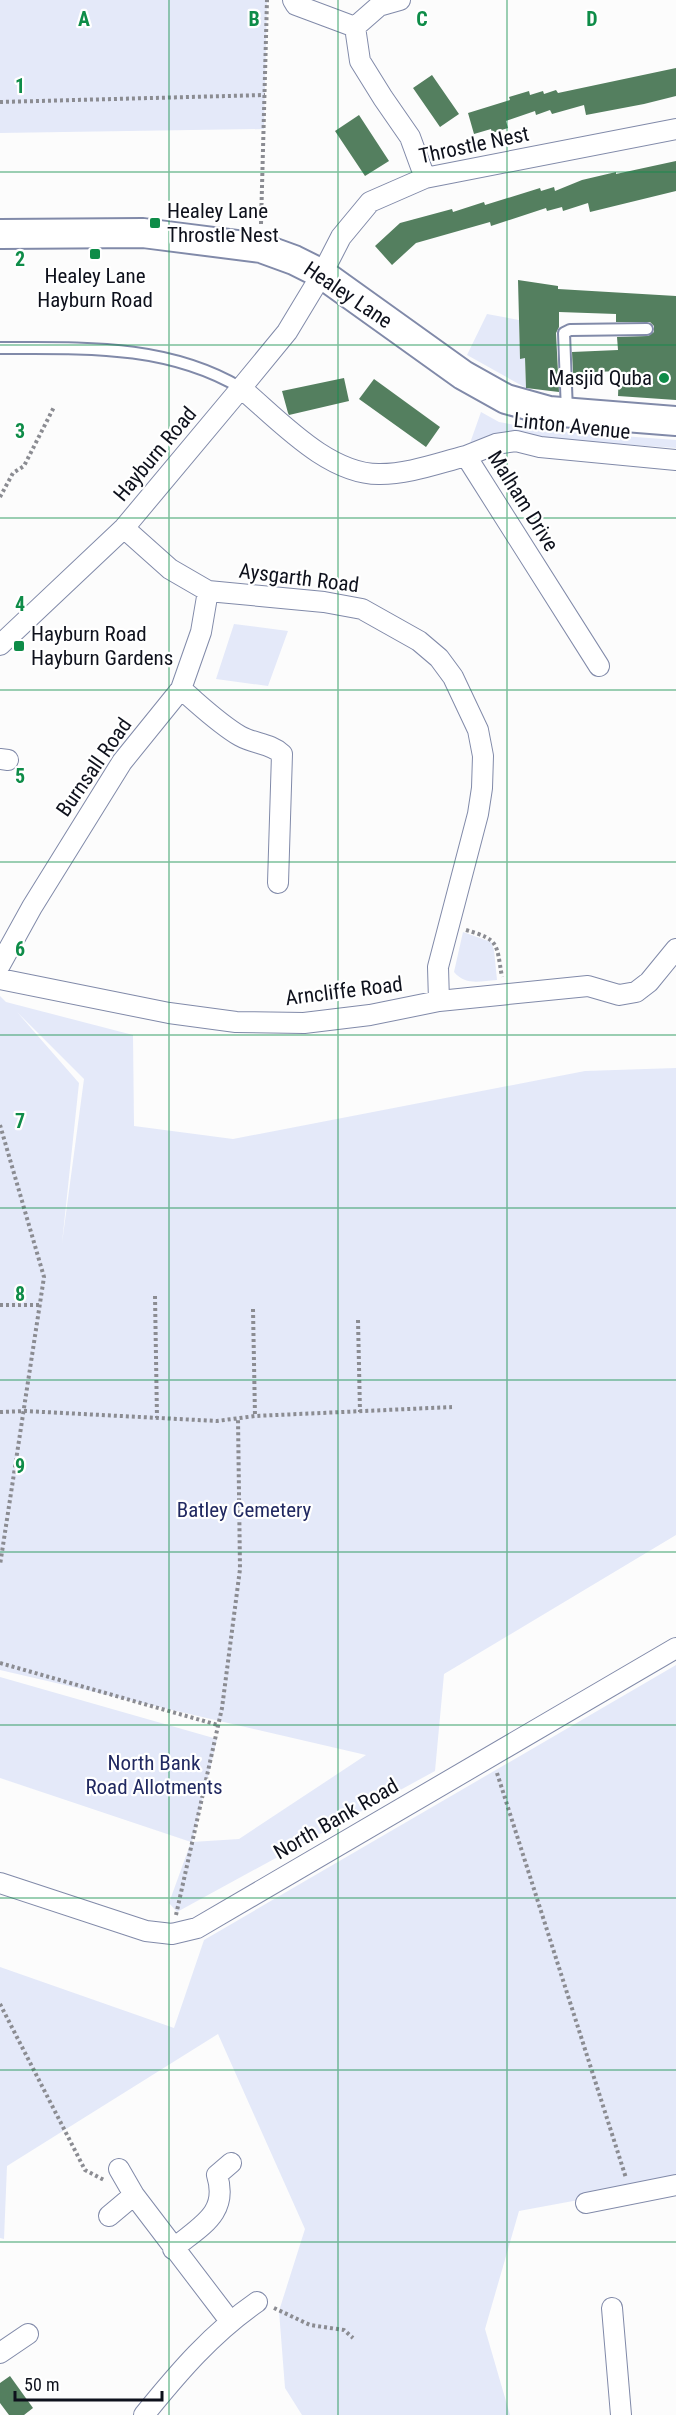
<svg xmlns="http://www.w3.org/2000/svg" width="676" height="2415" viewBox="0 0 676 2415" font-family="'Roboto Condensed',sans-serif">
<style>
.green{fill:#e4e9f9;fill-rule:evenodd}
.building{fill:#547f5f}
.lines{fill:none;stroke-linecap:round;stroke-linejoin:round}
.lane-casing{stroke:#818aa9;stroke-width:14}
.street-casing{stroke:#818aa9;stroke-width:22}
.secondary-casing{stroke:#818aa9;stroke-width:32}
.path{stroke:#8b8c92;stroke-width:4;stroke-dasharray:3 3;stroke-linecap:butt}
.lane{stroke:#fff;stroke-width:10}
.street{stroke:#fff;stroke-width:20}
.secondary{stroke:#fff;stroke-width:28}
.grid{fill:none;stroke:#0e8c48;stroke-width:1.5;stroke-opacity:0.55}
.poi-dot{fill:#0e8c48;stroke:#fff;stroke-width:2}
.labels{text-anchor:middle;stroke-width:4.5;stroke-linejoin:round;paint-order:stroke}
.street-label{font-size:21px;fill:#0e111c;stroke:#fff}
.poi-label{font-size:21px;fill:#0e111c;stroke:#fff;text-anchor:start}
.park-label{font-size:21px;fill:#212961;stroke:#fff}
.grid-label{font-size:20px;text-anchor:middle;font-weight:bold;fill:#0e8c48;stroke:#fff;stroke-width:4.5;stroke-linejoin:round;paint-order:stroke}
</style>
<rect width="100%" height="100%" fill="#fcfcfc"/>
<!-- green -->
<path class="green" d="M0,0H267L264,129L0,133Z
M487,314L519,320L520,358H525L526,388L467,355Z
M481,412L499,422L542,430L676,440V448L605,443L594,449L469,446Z
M234,624L288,631L268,686L216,679Z
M463,932L491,942L494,950L497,980C480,981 466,986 454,972Z
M0,996L6,1002L133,1035L134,1126L233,1139L585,1071L676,1068V1535L444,1674L435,1771L177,1912L169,1903L191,1842L0,1778V1677L217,1739L192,1842L239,1839L366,1755L0,1670ZM17,1012L84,1079L62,1243L79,1083Z
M676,1665V2182L519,2211L485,2329L510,2415H302L285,2388L279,2311L305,2229L218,2034L7,2166L4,2239L0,2238V1967L174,2028L204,1940Z"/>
<!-- building -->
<path class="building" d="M676,68V96L644,104L586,115L584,105L552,114L550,110L536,115L535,111L506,121L508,128L492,133L491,129L474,134L468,113L510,100L509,97L529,91L530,95L543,91L544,94L556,90L558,93Z
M432,75L459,114L440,127L413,88Z
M359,115L389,161L365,176L335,131Z
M676,161V191L590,212L588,203L563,211L562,207L547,211L546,208L491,226L490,222L416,243L392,265L375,246L400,223L452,209L453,212L484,202L485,205L540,188L541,191L554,187L555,191L582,180L616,172V174Z
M518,280L558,286V289L676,296V400L618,396L619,371L573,373L572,352L618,350L617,337L648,336L654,332V326L650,322H616V314L559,312V327L556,333L559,392L526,388L525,358L520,359Z
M344,378L349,401L289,415L288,413L282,391Z
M374,379L440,427L426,447L359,399Z
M10,2376L33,2408L24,2415H9L0,2403V2383Z"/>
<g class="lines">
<defs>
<path id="lane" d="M0,348C83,348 167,344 241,388
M567,412L564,333L570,330L647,329"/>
<path id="street" d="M293,0L296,5L355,27
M400,0L379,6L355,27L360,61L383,98L410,137L425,178
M241,388C278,419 328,475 380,474C409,474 438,463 466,456L599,666
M466,456L496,444L516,441L540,447L676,460
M124,528L170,569L208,591L324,602L362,609L419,641L439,658L453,677L478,730L483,756L482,788L478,814L438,967L439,1001
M0,645L124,528L241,388L287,332L322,274L341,237L370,202L425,178L676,129
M181,689C200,705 218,723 240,736C254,744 270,743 282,754L278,883
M0,759L8,760
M0,965L32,907L122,762L181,689L201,632L208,591
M0,979L169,1013L236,1022L304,1023L370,1015L439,1001L588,986L619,995L636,992L649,982L676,949
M0,1883L146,1931L172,1934L197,1928L676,1648
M119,2169L134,2195L230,2321
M586,2203L676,2185
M109,2216L134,2195
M173,2249C200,2226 229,2214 217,2175L231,2163
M612,2308L621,2415
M0,2353L28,2334
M144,2415C178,2373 212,2333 257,2302"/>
<path id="secondary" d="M0,234L143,233L261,248L294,260L322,274L463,375L506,399L549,411L676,421"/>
</defs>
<!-- lane casing -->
<use href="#lane" class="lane-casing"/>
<!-- street casing -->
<use href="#street" class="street-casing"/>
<!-- secondary casing -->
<use href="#secondary" class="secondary-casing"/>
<!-- path -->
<path class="path" d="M0,102L265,95
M261,224L267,0
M0,497L13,473L24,466L54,407
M466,930C500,940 496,943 502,977
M0,1125L44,1277L0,1565
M155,1296L157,1418
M0,1305H40
M253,1309L255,1416
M358,1320L360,1412
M0,1412L25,1411L217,1421L255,1416L452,1407
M0,1663L218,1725
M497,1773L626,2178
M176,1915L222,1708L240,1569L238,1418
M0,2004L85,2170L104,2180
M274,2308L310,2325L344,2330L353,2338"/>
<!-- lane -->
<use href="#lane" class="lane"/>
<!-- street -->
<use href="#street" class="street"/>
<!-- secondary -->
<use href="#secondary" class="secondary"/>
</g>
<!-- grid -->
<path class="grid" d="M169,0V2415M338,0V2415M507,0V2415M0,172H676M0,345H676M0,518H676M0,690H676M0,862H676M0,1035H676M0,1208H676M0,1380H676M0,1552H676M0,1725H676M0,1898H676M0,2070H676M0,2242H676"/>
<!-- markers -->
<g class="poi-dot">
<rect x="149" y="217" width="12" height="12" rx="3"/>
<rect x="89" y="248" width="12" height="12" rx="3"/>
<circle cx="664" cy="378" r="6"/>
<rect x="13" y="640" width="12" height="12" rx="3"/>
</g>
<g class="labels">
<!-- street labels -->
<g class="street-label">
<text transform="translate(474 145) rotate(-12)" y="7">Throstle Nest</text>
<text transform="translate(348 295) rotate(34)" y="7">Healey Lane</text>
<text transform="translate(572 426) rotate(6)" y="7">Linton Avenue</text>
<text transform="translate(155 454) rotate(-50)" y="7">Hayburn Road</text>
<text transform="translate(523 501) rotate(58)" y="7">Malham Drive</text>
<text transform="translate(299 578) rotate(7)" y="7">Aysgarth Road</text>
<text transform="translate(94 767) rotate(-55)" y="7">Burnsall Road</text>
<text transform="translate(344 991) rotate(-7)" y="7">Arncliffe Road</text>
<text transform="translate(336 1819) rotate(-30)" y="7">North Bank Road</text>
</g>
<!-- poi labels -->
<g class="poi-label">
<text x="167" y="218">Healey Lane<tspan x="167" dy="24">Throstle Nest</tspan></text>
<text x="95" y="283" text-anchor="middle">Healey Lane<tspan x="95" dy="24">Hayburn Road</tspan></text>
<text x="652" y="385" text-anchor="end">Masjid Quba</text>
<text x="31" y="641">Hayburn Road<tspan x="31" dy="24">Hayburn Gardens</tspan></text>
</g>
<!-- park labels -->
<g class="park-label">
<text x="244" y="1517">Batley Cemetery</text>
<text x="154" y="1770">North Bank<tspan x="154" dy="24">Road Allotments</tspan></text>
</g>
</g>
<g class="grid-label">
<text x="84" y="26">A</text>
<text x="254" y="26">B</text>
<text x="422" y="26">C</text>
<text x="592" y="26">D</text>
<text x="20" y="93">1</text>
<text x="20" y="266">2</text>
<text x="20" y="438">3</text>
<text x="20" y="611">4</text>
<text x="20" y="783">5</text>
<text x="20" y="956">6</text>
<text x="20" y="1128">7</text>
<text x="20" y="1301">8</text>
<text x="20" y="1473">9</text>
</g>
<!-- scale -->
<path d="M15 2391v9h147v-9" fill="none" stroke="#0e111c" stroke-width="3"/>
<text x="24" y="2391" font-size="18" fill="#0e111c" stroke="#ffffff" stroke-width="4.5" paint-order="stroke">50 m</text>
</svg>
